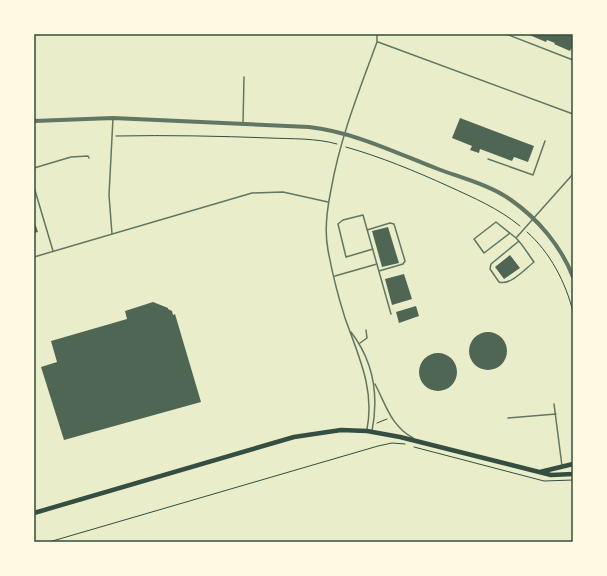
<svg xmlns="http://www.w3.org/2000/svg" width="607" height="576" viewBox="0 0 607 576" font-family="Poppins,sans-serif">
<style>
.building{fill:#4f6655}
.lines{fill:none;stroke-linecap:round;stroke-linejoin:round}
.path{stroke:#344e41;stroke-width:1}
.service{stroke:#617663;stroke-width:1.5}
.tertiary{stroke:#617663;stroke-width:4}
.secondary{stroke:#344e41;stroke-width:4.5}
.neatline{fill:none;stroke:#344e41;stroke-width:1.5}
</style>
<rect width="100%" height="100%" fill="#e9edc9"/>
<!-- building -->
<path class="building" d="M527,34H573V49H571L570,51L554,44L555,43L547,40L546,42Z
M460,118L534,146L528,162L514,157L512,161L480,149L479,153L470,150L472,146L452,138Z
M34,220L38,232L34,233Z
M388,227L399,263L382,267L372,231Z
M510,255L520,268L504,279L495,267Z
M404,274L412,299L392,305L385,279Z
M153,302L168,308V309L172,311L173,315L175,314L201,402L64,440L41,367L57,362L51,341L127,319L125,311Z
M416,306L419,316L399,323L396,312Z
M469 351a19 19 0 1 1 38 0a19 19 0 1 1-38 0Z
M419 372a19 19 0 1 1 38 0a19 19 0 1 1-38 0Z"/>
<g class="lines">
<!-- path -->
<path class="path" d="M116,136C168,135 219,136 270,138C292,139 316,138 337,144
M346,147C381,157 415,171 448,186C474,198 498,208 520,226
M527,232C550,252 566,283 573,312
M377,423L387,419
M414,447L544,481L573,480
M49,542L378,446L392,443L405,444"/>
<!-- service -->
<path class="service" d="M506,34L573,60
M378,42L573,114
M243,124L244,77
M488,159L533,175L545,141
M34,168L71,157L88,156L89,158
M34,187L53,251
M367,230L390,223L394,224L405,261L403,264L379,271
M510,233L484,253L474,239L496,222L516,238L573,174
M112,234L109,195L113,118
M516,238C523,245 528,254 534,262C525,269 510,286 499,282L490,269L491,264L519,241
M373,249L346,257L338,224L343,220L363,215L391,314
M34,257L252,193L283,192L328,202
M335,276L377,264
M351,332C374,362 379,395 372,431
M360,343L367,338L366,330
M375,384C386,405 391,426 413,438
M554,404L562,466
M508,418L556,414
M367,429C375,389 358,355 345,318C338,296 332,272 328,250C324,230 327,209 331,190C340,138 359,91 377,42V34"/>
<!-- tertiary -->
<path class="tertiary" d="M34,121L113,118L309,127C354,132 396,153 438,169C462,178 490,185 511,200C538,219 561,246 573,277"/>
<!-- secondary -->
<path class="secondary" d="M540,472L573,464
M34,513L294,437L341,430L367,431L400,437L551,475L573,474"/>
</g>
<!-- border -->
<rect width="607" height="576" fill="none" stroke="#fefae0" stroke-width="70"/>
<rect x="35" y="35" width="537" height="506" class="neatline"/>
</svg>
